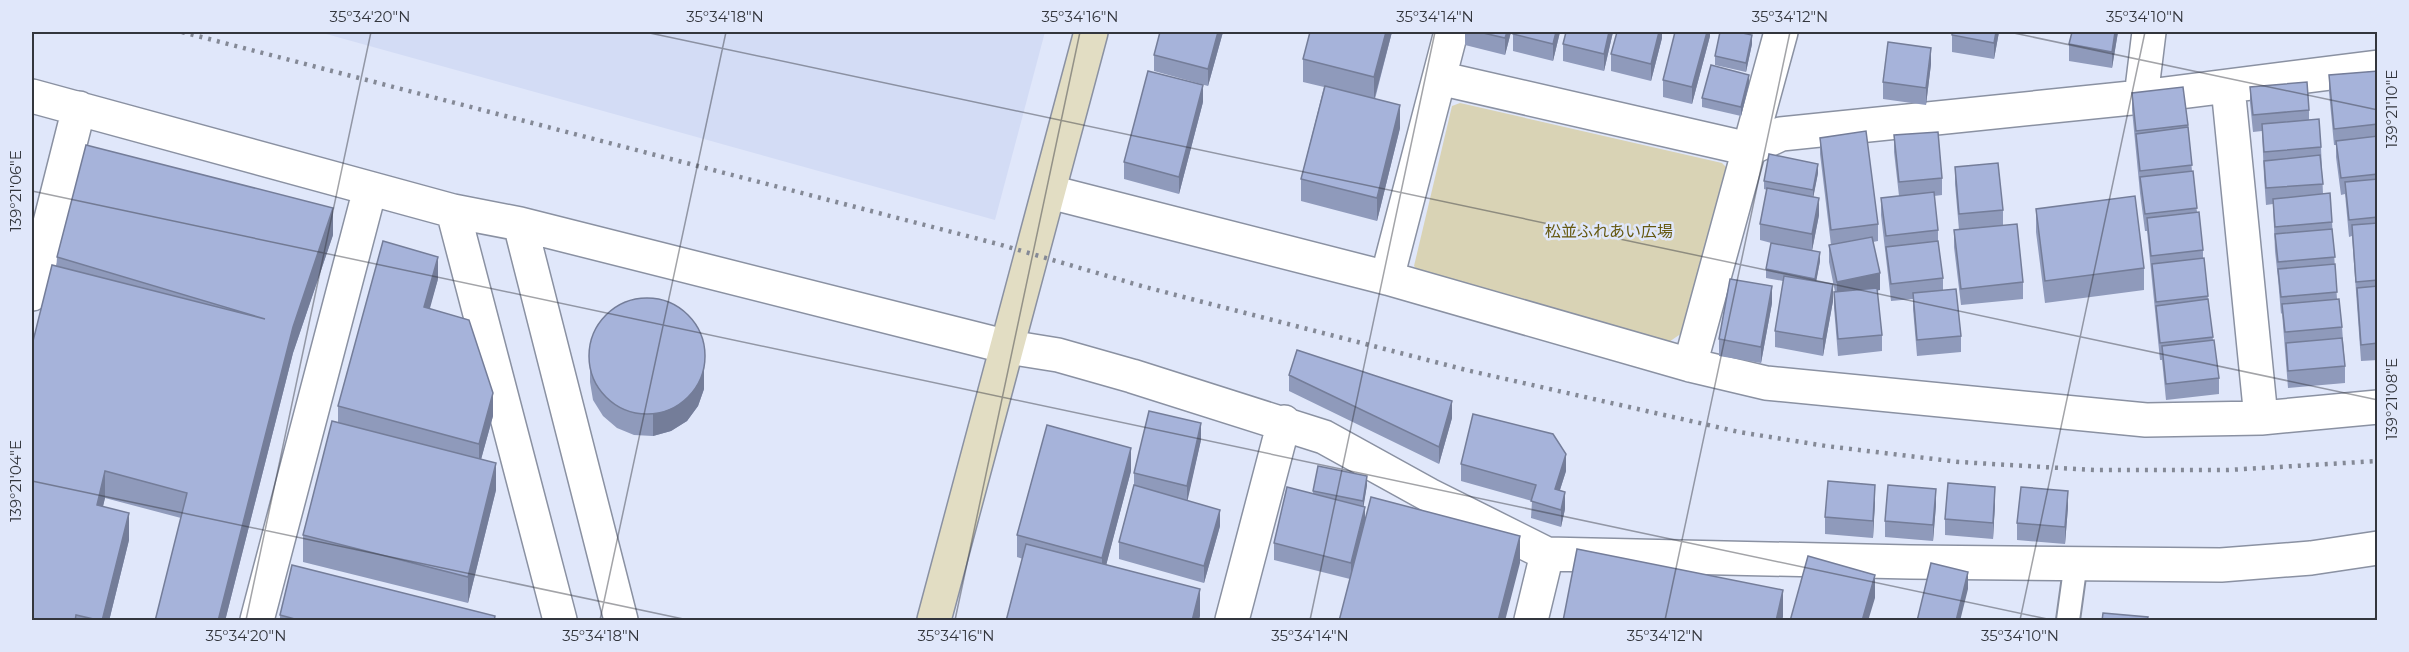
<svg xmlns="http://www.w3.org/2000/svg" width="2409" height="652" viewBox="0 0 2409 652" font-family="Montserrat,'Noto Sans JP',sans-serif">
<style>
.built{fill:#d3dcf5}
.green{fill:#d9d3b5}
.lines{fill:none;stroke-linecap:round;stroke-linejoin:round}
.lane-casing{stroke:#8a91a2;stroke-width:26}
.street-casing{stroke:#8a91a2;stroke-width:36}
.secondary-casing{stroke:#8a91a2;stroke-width:36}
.lane{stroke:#fff;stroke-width:22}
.street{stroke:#fff;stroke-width:33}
.secondary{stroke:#e2ddc3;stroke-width:33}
.rail{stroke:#848996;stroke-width:4.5;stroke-dasharray:3 6;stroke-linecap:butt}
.wall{fill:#8f9abb}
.shaded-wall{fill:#747d99}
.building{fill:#a6b3da;stroke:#747d99;stroke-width:1.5}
.ticks{fill:none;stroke:#33363d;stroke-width:1.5;stroke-opacity:0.45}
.labels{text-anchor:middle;stroke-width:5;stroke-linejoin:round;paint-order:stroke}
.park-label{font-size:16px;fill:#655810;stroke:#e0e7fa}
.neatline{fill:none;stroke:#33363d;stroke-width:2}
.ticks-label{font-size:15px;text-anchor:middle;fill:#33363d}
</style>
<rect width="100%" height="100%" fill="#e0e7fa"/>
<!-- built -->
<path class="built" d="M319,32H1045L995,220Z"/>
<!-- green -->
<path class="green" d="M1460,103L1722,163L1728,169L1682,333L1669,342L1422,275L1414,266L1452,106Z"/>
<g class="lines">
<defs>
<path id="lane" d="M2068,620L2076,562"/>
<path id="street" d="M1439,78L1749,149L1781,134L2141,97L2378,67
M2228,87L2261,418
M32,96L453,211L520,224L1008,347L1058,355L1132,376L1324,437L1429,495L1547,554L1910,562L2221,565L2311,558L2378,548
M2141,97L2149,32
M1050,192L1387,278L1690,365L1766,383L2146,420L2261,418L2378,407
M453,211L560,620
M520,224L621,620
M1387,278L1451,32
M32,294L79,108
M1690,365L1781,32
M257,620L370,189
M1232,620L1284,422
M1531,620L1547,554"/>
<path id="secondary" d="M934,620L1091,32"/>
</defs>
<!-- lane casing -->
<use href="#lane" class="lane-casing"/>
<!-- street casing -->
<use href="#street" class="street-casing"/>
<!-- secondary casing -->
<use href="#secondary" class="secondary-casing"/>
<!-- lane -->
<use href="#lane" class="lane"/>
<!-- street -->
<use href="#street" class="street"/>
<!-- secondary -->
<use href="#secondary" class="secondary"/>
<!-- rail -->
<path class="rail" d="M182,32L998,244L1145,287L1466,370L1739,432L1826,446L1959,462L2094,470H2228L2378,461"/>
</g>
<!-- wall -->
<path class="wall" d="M1160,32H1223L1208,86L1154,71V55Z
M1310,32H1392L1375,99L1400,128L1377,221L1301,201V179L1324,87L1303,82V59Z
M1465,32H1511L1505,55L1465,45Z
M1513,32H1560L1553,61L1513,51Z
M1566,32H1613L1604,71L1563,61V44Z
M1662,32V38L1651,81L1611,71V54Z
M1710,32V36L1692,104L1663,97V80Z
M1999,32L1994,59L1952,52V35Z
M2072,32H2118L2112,68L2069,61V44Z
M1752,44L1746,72L1715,65V56Z
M1931,64L1926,105L1883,99V82Z
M2378,71V360L2361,361L2352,236L2349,237L2345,194L2341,195L2336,157V145H2334L2329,92V75Z
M1749,84L1741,116L1702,107V98Z
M2250,87L2309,110V119L2321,147L2323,194L2332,222L2337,299L2342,327L2345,366V383L2288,388L2282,313L2281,314L2278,279L2275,251L2273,204L2266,205L2264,177L2262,131L2253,132L2250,103Z
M2132,93L2188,125L2192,171L2197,212L2203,250V258L2213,340L2219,378V394L2166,400L2162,360H2160L2147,231H2145L2140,193L2132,110Z
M1203,102L1179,194L1124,179V162Z
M1894,135L1942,178V195L1934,196L1938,230V241L1943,278V290L1961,336V352L1917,356L1913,309V299L1891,301L1881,215V198L1899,196L1894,152Z
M1820,138L1878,224V241L1873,242L1880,290H1877L1882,335V351L1838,356L1834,308V292H1835L1829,262V245H1831L1820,154Z
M1955,167L2003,210V225L2023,282V299L1961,305L1954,247V230H1959L1955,184Z
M1818,173L1813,197L1819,215L1812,250L1820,261L1816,281L1833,301L1823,356L1775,347V331L1783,281L1766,278V269L1775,244L1760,240V224L1767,190L1764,189V181Z
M2036,209L2144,268V290L2045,303L2036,232Z
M333,235L293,353L225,621H155L181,518L105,498L103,506L129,540L109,621H32L57,257Z
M438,279L429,309L493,416L481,459L496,490L468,603L303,562V535L338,423V406Z
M1772,303L1761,363L1719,356V339Z
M590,359L704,389L698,406L687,421L671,431L653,436L634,435L617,428L603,416L593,400L590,382Z
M1289,375L1452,418L1439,464L1289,391Z
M1201,440L1187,500L1220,526L1204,583L1119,559V542L1134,485V473Z
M1461,464L1566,471L1560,490L1565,509L1561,527L1531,518L1532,501L1461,481Z
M1131,471L1106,565L1200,616L1017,557V535Z
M1367,485L1363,507L1365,521L1520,563L1350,579L1274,560V543L1313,494V491Z
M1875,501L1873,538L1825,534V517Z
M1995,503L1993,539L1945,535V519Z
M1936,505L1933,541L1885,537V521Z
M2068,507L2065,544L2017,540V523Z
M280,615L495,621H280Z"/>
<!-- shaded-wall -->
<path class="shaded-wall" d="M1218,32H1223L1208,86V69Z
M1386,32H1392L1374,100V77Z
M1507,32H1511L1505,55V38Z
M1556,32H1560L1553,61V44Z
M1609,32H1613L1604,71V54Z
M1659,32H1662V38L1651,81V64Z
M1707,32H1710V36L1692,104V87Z
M1996,32H1999L1994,59V43Z
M2115,32H2118L2112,68V52Z
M1752,35V44L1746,72V63Z
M1931,48V64L1926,105V88Z
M1749,75V84L1741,116V107Z
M1203,85V102L1179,194V177Z
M1400,105V128L1377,221V198Z
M1818,164V173L1813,199V190Z
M1819,198V215L1812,251V234Z
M333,208V235L293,353L225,621H218L293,327Z
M1820,252V261L1815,288V279Z
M438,257V279L424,330V307Z
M1880,273V290L1837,299V282Z
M1833,284V301L1823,356V339Z
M1772,286V303L1761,363V347Z
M704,366V389L698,406L687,421L671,431L653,436V414Z
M493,393V416L479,467V444Z
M1452,401V418L1439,464V447Z
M1201,423V440L1187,503V486Z
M1131,448V471L1102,581V558Z
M1566,454V471L1555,505V489Z
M496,463V490L468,603V577Z
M105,471V498L97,531V505Z
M1367,476V485L1363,510V501Z
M1875,485V501L1873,538V521Z
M1995,487V503L1993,539V523Z
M1936,489V505L1933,541V525Z
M2068,491V507L2065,544V527Z
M1565,492V509L1561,527V510Z
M1365,507V524L1351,579V563Z
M1220,510V526L1204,583V566Z
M129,513V540L109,621H102Z
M1520,536V563L1505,621H1498Z
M1968,572V589L1960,621H1956Z
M1875,575V598L1868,621H1862Z
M1200,589V616L1199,621H1192Z
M1783,590V617L1782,621H1776Z"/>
<!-- building -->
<path class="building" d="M1160,32H1218L1208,69L1154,55Z
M1310,32H1386L1374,77L1303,59Z
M1479,32H1507L1505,38Z
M1513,32H1556L1553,44L1513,34Z
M1566,32H1609L1604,54L1563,44Z
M1617,32H1659L1651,64L1611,54Z
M1675,32H1707L1692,87L1663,80Z
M1720,32H1738L1752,35L1746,63L1715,56Z
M1952,32H1996L1994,43L1952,35Z
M2072,32H2115L2112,52L2069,44Z
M1888,42L1931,48L1926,88L1883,82Z
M1711,65L1749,75L1741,107L1702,98Z
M1148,71L1203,85L1179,177L1124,162Z
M2378,71V124L2334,129L2329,75Z
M2307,82L2309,110L2253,115L2250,87Z
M1325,86L1400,105L1377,198L1301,179Z
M2183,87L2188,125L2136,131L2132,93Z
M2319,119L2321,147L2264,152L2262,124Z
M2188,127L2192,165L2140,171L2136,134Z
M1866,131L1878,224L1831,230L1820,138Z
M1938,132L1942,178L1899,182L1894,135Z
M2378,136V174L2341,178L2336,141Z
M86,145L333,208L293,327L218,621H155L187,493L105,471L97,505L129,513L102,621L76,615L75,621H32V345L52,265L265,319L57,257Z
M1769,154L1818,164L1813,190L1764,181Z
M2320,155L2323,184L2266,188L2264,161Z
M1998,163L2003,210L1959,214L1955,167Z
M2193,171L2197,208L2145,214L2140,177Z
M2378,179V217L2349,220L2345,182Z
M1767,188L1819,198L1812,234L1760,224Z
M1934,192L1938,230L1886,236L1881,198Z
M2330,193L2332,222L2275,227L2273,199Z
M2135,196L2144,268L2045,281L2036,209Z
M2199,212L2203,250L2151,256L2147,218Z
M2378,223V280L2356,282L2352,225Z
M2017,224L2023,282L1961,289L1954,230Z
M2332,229L2335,257L2278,262L2275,234Z
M1872,237L1880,273L1837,282L1829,245Z
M383,241L438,257L424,307L469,320L493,393L479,444L338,406Z
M1938,241L1943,278L1891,284L1886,247Z
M1771,243L1820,252L1815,279L1766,269Z
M2204,258L2208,296L2156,302L2152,264Z
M2335,264L2337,292L2281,297L2278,269Z
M1784,276L1833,284L1823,339L1775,331Z
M1730,279L1772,286L1761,347L1719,339Z
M2378,286V343L2361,345L2357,288Z
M1877,288L1882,335L1838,339L1834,292Z
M1956,289L1961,336L1917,340L1913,293Z
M589 356a58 58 0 1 1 116 0a58 58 0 1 1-116 0Z
M2208,299L2213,337L2160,343L2156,306Z
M2339,299L2342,327L2285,332L2282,304Z
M2342,338L2345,366L2288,371L2286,343Z
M2214,340L2219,378L2166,384L2162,346Z
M1297,350L1452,401L1439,447L1289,375Z
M1149,411L1201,423L1187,486L1134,473Z
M1473,414L1553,434L1566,454L1555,489L1565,492L1561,510L1531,501L1536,485L1461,464Z
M332,421L496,463L468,577L303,535Z
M1047,425L1131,448L1102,558L1017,535Z
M1318,466L1367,476L1363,501L1313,491Z
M1828,481L1875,485L1873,521L1825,517Z
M1948,483L1995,487L1993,523L1945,519Z
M1134,485L1220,510L1204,566L1119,542Z
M1888,485L1936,489L1933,525L1885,521Z
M1287,487L1365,507L1351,563L1274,543Z
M2021,487L2068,491L2065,527L2017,523Z
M1371,497L1520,536L1498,621H1339Z
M1026,544L1200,589L1192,621H1006Z
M1577,549L1783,590L1776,621H1563Z
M1808,556L1875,575L1862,621H1790Z
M1931,563L1968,572L1956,621H1917Z
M292,565L495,616L494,621H302L280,615Z
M2103,613L2148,617L2147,621H2102Z"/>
<!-- ticks -->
<path class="ticks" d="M645,32L2378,400M2009,32L2378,110M32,191L2052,620M32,481L688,620M246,620L371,32M600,620L726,32M955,620L1080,32M1310,620L1435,32M1665,620L1790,32M2020,620L2145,32M2375,620L2378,607"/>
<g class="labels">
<!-- park labels -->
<g class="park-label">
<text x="1609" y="237">松並ふれあい広場</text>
</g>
</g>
<!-- border -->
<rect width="2409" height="652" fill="none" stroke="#e0e7fa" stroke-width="66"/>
<rect x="33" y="33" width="2343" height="586" class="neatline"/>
<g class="ticks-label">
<text x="370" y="22">35°34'20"N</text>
<text x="725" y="22">35°34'18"N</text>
<text x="1080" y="22">35°34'16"N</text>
<text x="1435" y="22">35°34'14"N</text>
<text x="1790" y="22">35°34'12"N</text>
<text x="2145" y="22">35°34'10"N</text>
<text transform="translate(2392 109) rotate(-90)" y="5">139°21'10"E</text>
<text transform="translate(16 191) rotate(-90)" y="5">139°21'06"E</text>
<text transform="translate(2392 399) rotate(-90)" y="5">139°21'08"E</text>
<text transform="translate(16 481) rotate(-90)" y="5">139°21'04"E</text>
<text x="246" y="641">35°34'20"N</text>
<text x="601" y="641">35°34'18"N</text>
<text x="956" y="641">35°34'16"N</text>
<text x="1310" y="641">35°34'14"N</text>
<text x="1665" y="641">35°34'12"N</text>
<text x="2020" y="641">35°34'10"N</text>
</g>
</svg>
